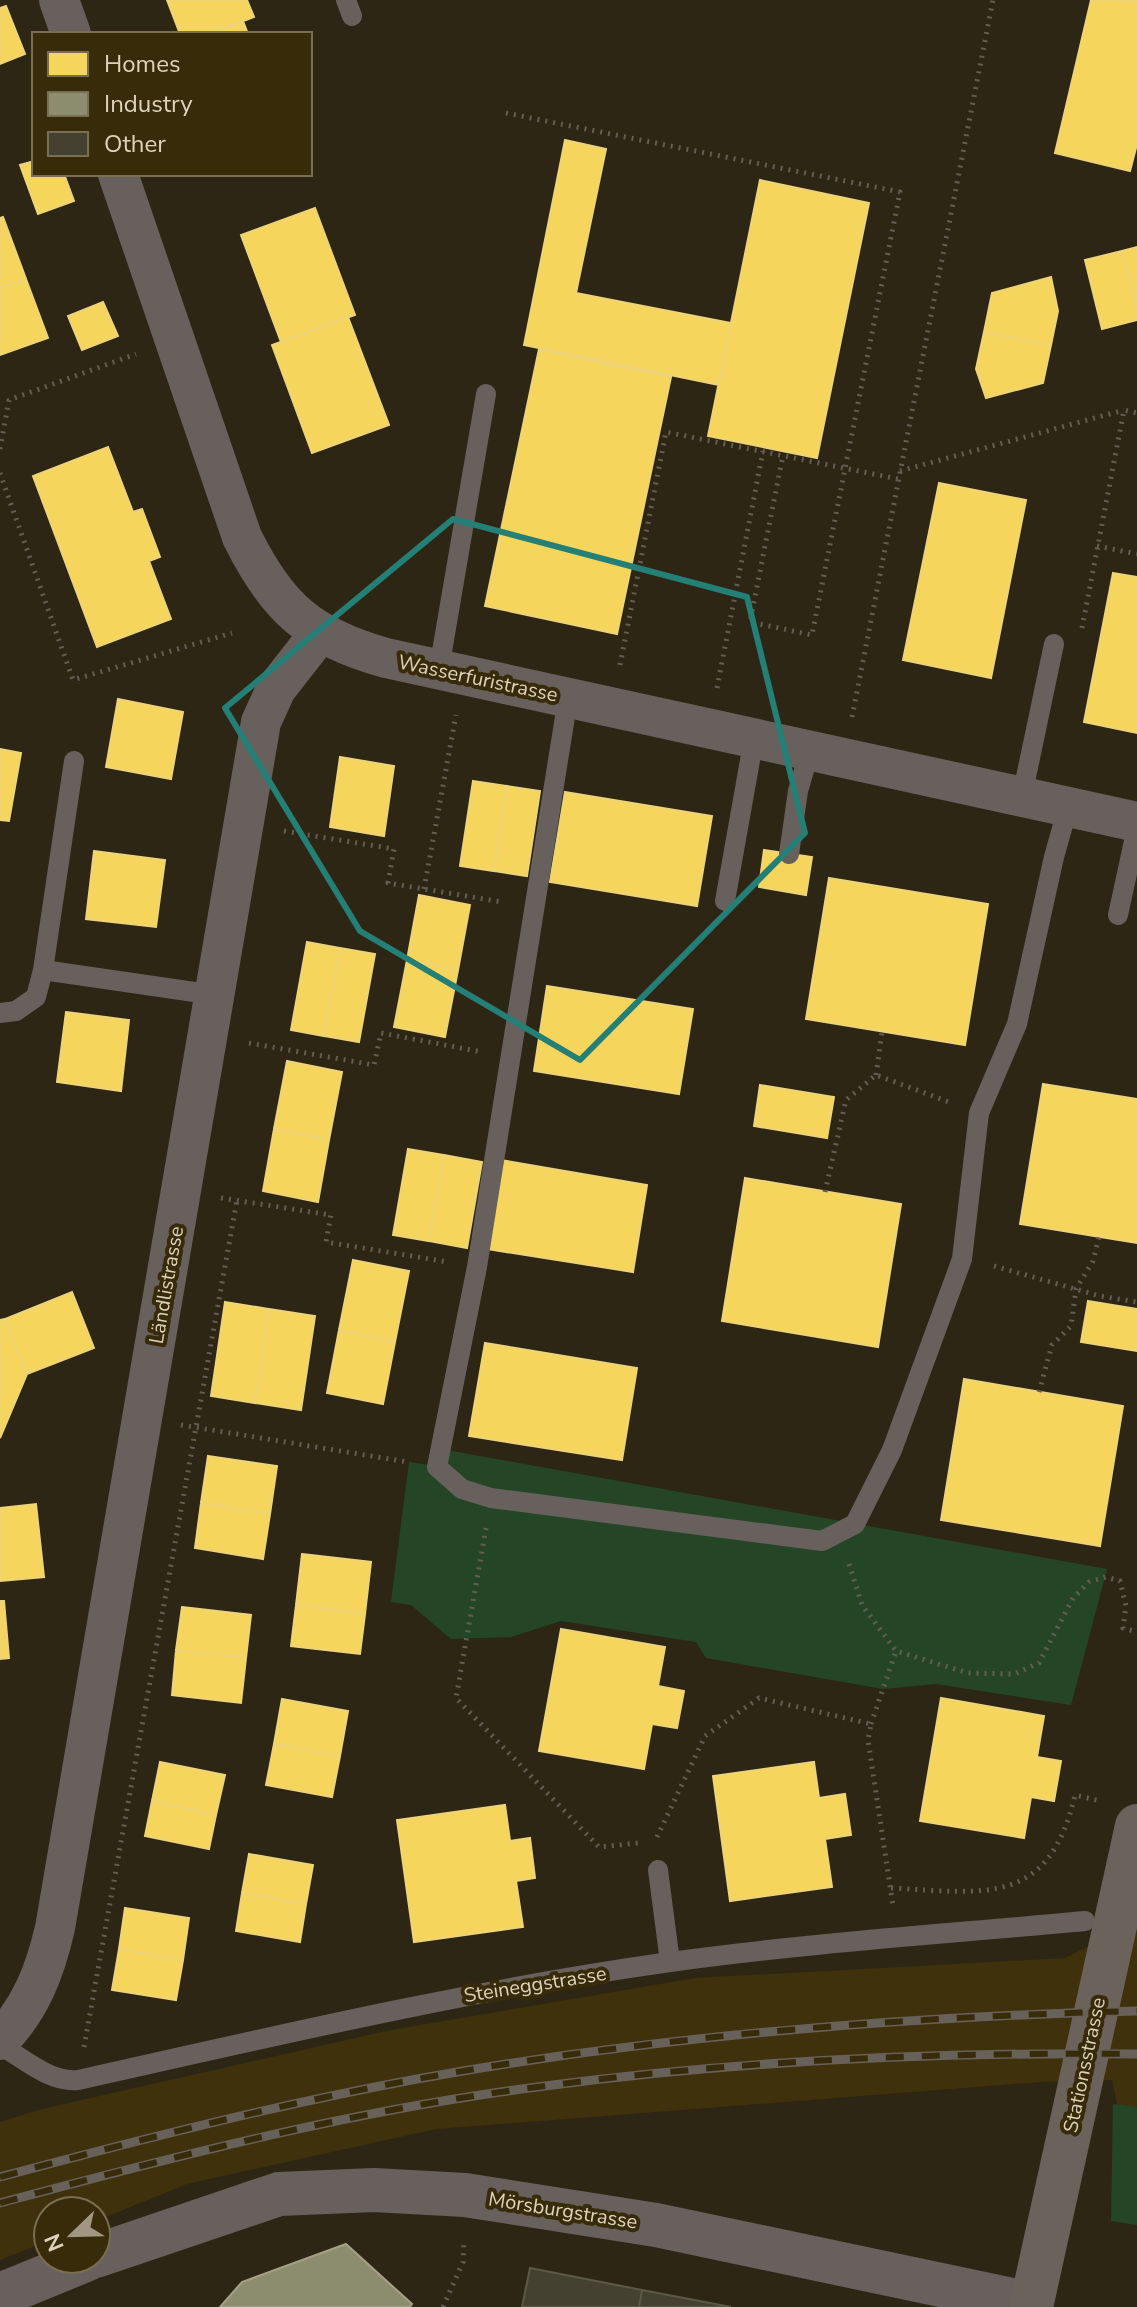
<svg xmlns="http://www.w3.org/2000/svg" width="1137" height="2307" viewBox="0 0 1137 2307" font-family="'Nunito Sans',sans-serif">
<style>
.built{fill:#3f310b}
.green{fill:#254626}
.homes{fill:#f6d55c;stroke:#eed479;stroke-width:2}
.industry{fill:#8c8c6e;stroke:#a4a186;stroke-width:2}
.building{fill:#454130;stroke:#5c5948;stroke-width:2}
.lines{fill:none;stroke-linecap:round;stroke-linejoin:round}
.path{stroke:#645c55;stroke-width:5;stroke-dasharray:2 6;stroke-linecap:butt}
.service{stroke:#68605c;stroke-width:20}
.minor{stroke:#68605c;stroke-width:40}
.tertiary{stroke:#68605c;stroke-width:44}
.secondary{stroke:#6a625b;stroke-width:44}
.rail-casing{stroke:#676159;stroke-width:9}
.rail{stroke:#382b0a;stroke-width:6;stroke-dasharray:18;stroke-linecap:butt}
.marked{fill:none;stroke:#247f76;stroke-width:6;stroke-linejoin:round}
.labels{text-anchor:middle;stroke-width:8;stroke-linejoin:round;paint-order:stroke}
.street-label{font-size:20px;fill:#ddd3bd;stroke:#382b0a}
</style>
<rect width="100%" height="100%" fill="#2e2614"/>
<!-- built -->
<path class="built" d="M1137,1922V2196L1112,2080L1042,2082L436,2129L187,2184L96,2221V2211H48V2241L0,2260V2122L42,2109L391,2030L695,1978L1065,1958Z"/>
<!-- green -->
<path class="green" d="M441,1449L1107,1569L1071,1705L936,1684L883,1689L706,1658L696,1642L561,1621L511,1637L451,1639L411,1605L391,1602L409,1462L436,1466Z
M1113,2104L1137,2107V2225L1111,2221Z"/>
<!-- homes -->
<path class="homes" d="M167,0H247L254,17L210,34H180Z
M1091,0H1137V144L1130,171L1055,153Z
M6,6L25,54L0,64V8Z
M243,21L248,34H210Z
M565,140L606,149L576,293L731,323L719,385L524,345Z
M34,161V174H64L74,201L38,214L20,165Z
M760,180L869,203L817,458L708,436Z
M315,208L355,315L281,342L241,235Z
M3,217L26,279L0,288V218Z
M1137,247V310L1122,251Z
M1122,251L1137,310V320L1102,329L1085,260Z
M1051,277L1058,311L1051,345L984,332L992,293Z
M26,279L48,338L0,355V288Z
M103,302L118,336L82,350L68,316Z
M348,317L389,425L312,453L272,345Z
M984,332L1051,345L1043,383L986,398L976,369Z
M539,349L671,377L617,634L485,606Z
M108,447L133,512L142,509L160,557L149,561L171,619L97,647L33,476Z
M939,483L1026,500L991,678L903,660Z
M1113,573L1137,577V733L1084,722Z
M118,699L183,712L171,779L106,767Z
M0,749L21,753L9,821L0,820Z
M340,757L394,766L384,836L330,827Z
M473,781L507,786L494,871L460,866Z
M507,786L540,791L527,876L494,871Z
M565,792L712,816L697,906L550,882Z
M764,850L812,857L806,895L759,887Z
M94,851L165,860L156,927L86,919Z
M829,878L988,904L965,1045L806,1019Z
M419,895L470,905L458,970L407,960Z
M307,942L340,948L324,1036L291,1030Z
M340,948L375,954L359,1042L324,1036Z
M407,960L458,970L445,1037L394,1027Z
M547,986L693,1009L679,1094L534,1071Z
M66,1012L129,1020L121,1091L57,1082Z
M287,1061L342,1072L329,1140L274,1129Z
M1043,1084L1137,1099V1243L1020,1224Z
M760,1085L834,1097L827,1138L754,1126Z
M274,1129L329,1140L318,1202L263,1191Z
M408,1149L444,1155L429,1241L393,1235Z
M444,1155L482,1162L467,1248L429,1241Z
M501,1160L647,1185L633,1272L487,1249Z
M745,1178L901,1204L878,1347L722,1321Z
M353,1260L409,1271L395,1342L339,1330Z
M72,1292L94,1348L27,1374L5,1319Z
M1088,1301L1137,1309V1351L1081,1342Z
M225,1302L269,1309L255,1403L211,1396Z
M269,1309L315,1316L301,1410L255,1403Z
M5,1319L27,1374L0,1438V1320Z
M339,1330L395,1342L383,1404L327,1393Z
M485,1343L637,1368L622,1460L469,1436Z
M964,1379L1123,1406L1100,1546L941,1520Z
M208,1456L277,1466L270,1514L201,1503Z
M201,1503L270,1514L263,1559L195,1548Z
M36,1504L44,1577L0,1581V1508Z
M302,1554L371,1562L365,1614L296,1605Z
M0,1601H4L9,1658L0,1659Z
M296,1605L365,1614L360,1654L291,1646Z
M182,1607L251,1615L246,1658L176,1650Z
M561,1629L665,1647L658,1686L684,1691L677,1728L652,1724L644,1769L539,1751Z
M176,1650L246,1658L241,1703L172,1695Z
M941,1698L1044,1716L1037,1757L1061,1761L1054,1801L1031,1797L1024,1838L920,1821Z
M282,1699L348,1711L340,1756L274,1744Z
M274,1744L340,1756L332,1797L266,1785Z
M160,1762L225,1775L216,1815L152,1801Z
M814,1762L819,1798L845,1794L851,1835L825,1839L832,1887L730,1901L713,1776Z
M152,1801L216,1815L209,1849L145,1836Z
M505,1805L510,1841L530,1838L535,1878L516,1881L523,1927L414,1942L397,1820Z
M249,1854L313,1865L306,1904L242,1893Z
M242,1893L306,1904L300,1942L236,1931Z
M125,1908L189,1918L183,1960L119,1949Z
M119,1949L183,1960L176,2000L112,1990Z"/>
<!-- industry -->
<path class="industry" d="M346,2244L412,2304L410,2307H220L242,2282Z"/>
<!-- building -->
<path class="building" d="M530,2268L642,2290L639,2307H522Z
M642,2290L731,2307H639Z"/>
<g class="lines">
<!-- path -->
<path class="path" d="M506,113L900,192L812,635L750,622L783,455
M0,449L9,400L136,354
M900,471L1124,410
M0,473L73,680L232,633
M1097,546L1137,554
M1082,628L1124,410L1137,413
M620,665L666,432L898,479
M717,688L763,451
M852,717L993,0
M284,831L394,849L388,883L502,902
M424,889L456,715
M249,1043L374,1065L381,1033L482,1052
M876,1075L882,1032
M825,1192L846,1100L876,1075L949,1102
M221,1198L331,1215L326,1242L448,1262
M994,1266L1100,1296L1137,1302
M1039,1392L1052,1345L1071,1326L1076,1289L1093,1261L1099,1237
M181,1425L408,1462
M486,1528L456,1698L599,1847L638,1843
M849,1564L862,1605L896,1651L968,1673L1014,1674L1039,1663L1073,1598L1089,1582L1106,1577L1120,1581L1126,1606L1123,1628L1137,1632
M871,1724L896,1651
M657,1837L705,1736L759,1698L871,1724L868,1740L893,1906
M891,1888C985,1893 1049,1907 1075,1795L1100,1801
M84,2047L237,1200
M443,2307L463,2262L464,2240"/>
<!-- service -->
<path class="service" d="M346,0L352,16
M439,669L486,394
M568,698L477,1267L437,1467L462,1489L491,1498L822,1541L855,1524L892,1450L962,1259L979,1113L1017,1024L1054,857L1068,807
M1022,796L1054,644
M789,854L798,791L810,750
M725,901L754,738
M1118,915L1137,827
M43,970L215,995
M0,1013L16,1011L36,997L43,970L74,761
M658,1870L670,1962
M0,2045C23,2058 50,2083 78,2080C275,2036 470,1990 670,1962C808,1943 946,1934 1085,1921"/>
<!-- minor -->
<path class="minor" d="M59,0L71,34
M118,174L242,537C277,608 310,637 386,658L1137,822
M0,2040C31,2008 45,1971 55,1928L261,722L276,689L319,634"/>
<!-- tertiary -->
<path class="tertiary" d="M96,2256L279,2194L374,2190L465,2195L656,2225L1031,2304
M0,2295L88,2259"/>
<!-- secondary -->
<path class="secondary" d="M1031,2307L1137,1826"/>
<defs>
<path id="rail" d="M0,2177C138,2140 276,2105 417,2079C654,2036 896,2017 1137,2011
M0,2203C179,2155 360,2109 545,2086C742,2060 938,2052 1137,2054"/>
</defs>
<!-- rail casing -->
<use href="#rail" class="rail-casing"/>
<!-- rail -->
<use href="#rail" class="rail"/>
</g>
<!-- marked area -->
<path class="marked" d="M453,519L747,597L805,833L580,1060L360,931L225,708Z"/>
<g class="labels">
<!-- street labels -->
<g class="street-label">
<text transform="translate(478 678) rotate(12)" y="7">Wasserfuristrasse</text>
<text transform="translate(166 1285) rotate(-80)" y="7">Ländlistrasse</text>
<text transform="translate(535 1984) rotate(-9)" y="7">Steineggstrasse</text>
<text transform="translate(1084 2065) rotate(-78)" y="7">Stationsstrasse</text>
<text transform="translate(563 2210) rotate(9)" y="7">Mörsburgstrasse</text>
</g>
</g>
<!-- legend -->
<rect x="32" y="32" width="280" height="144" fill="#382b0a" stroke="#7a6e52" stroke-width="2"/>
<rect x="48" y="52" width="40" height="24" fill="#f6d55c" stroke="#7a6e52" stroke-width="2"/>
<text x="104" y="72" font-size="24" fill="#ddd3bd">Homes</text>
<rect x="48" y="92" width="40" height="24" fill="#8c8c6e" stroke="#7a6e52" stroke-width="2"/>
<text x="104" y="112" font-size="24" fill="#ddd3bd">Industry</text>
<rect x="48" y="132" width="40" height="24" fill="#454130" stroke="#7a6e52" stroke-width="2"/>
<text x="104" y="152" font-size="24" fill="#ddd3bd">Other</text>
<!-- north arrow -->
<g transform="translate(72 2235) rotate(247)"><circle r="38" fill="#382b0a" stroke="#7a6e52" stroke-width="2"/>
<path d="M0-6L14 30L0 20L-14 30Z" fill="#a09682"/>
<text y="-12" font-size="22" font-weight="bold" text-anchor="middle" fill="#ddd3bd">N</text>
</g>
</svg>
